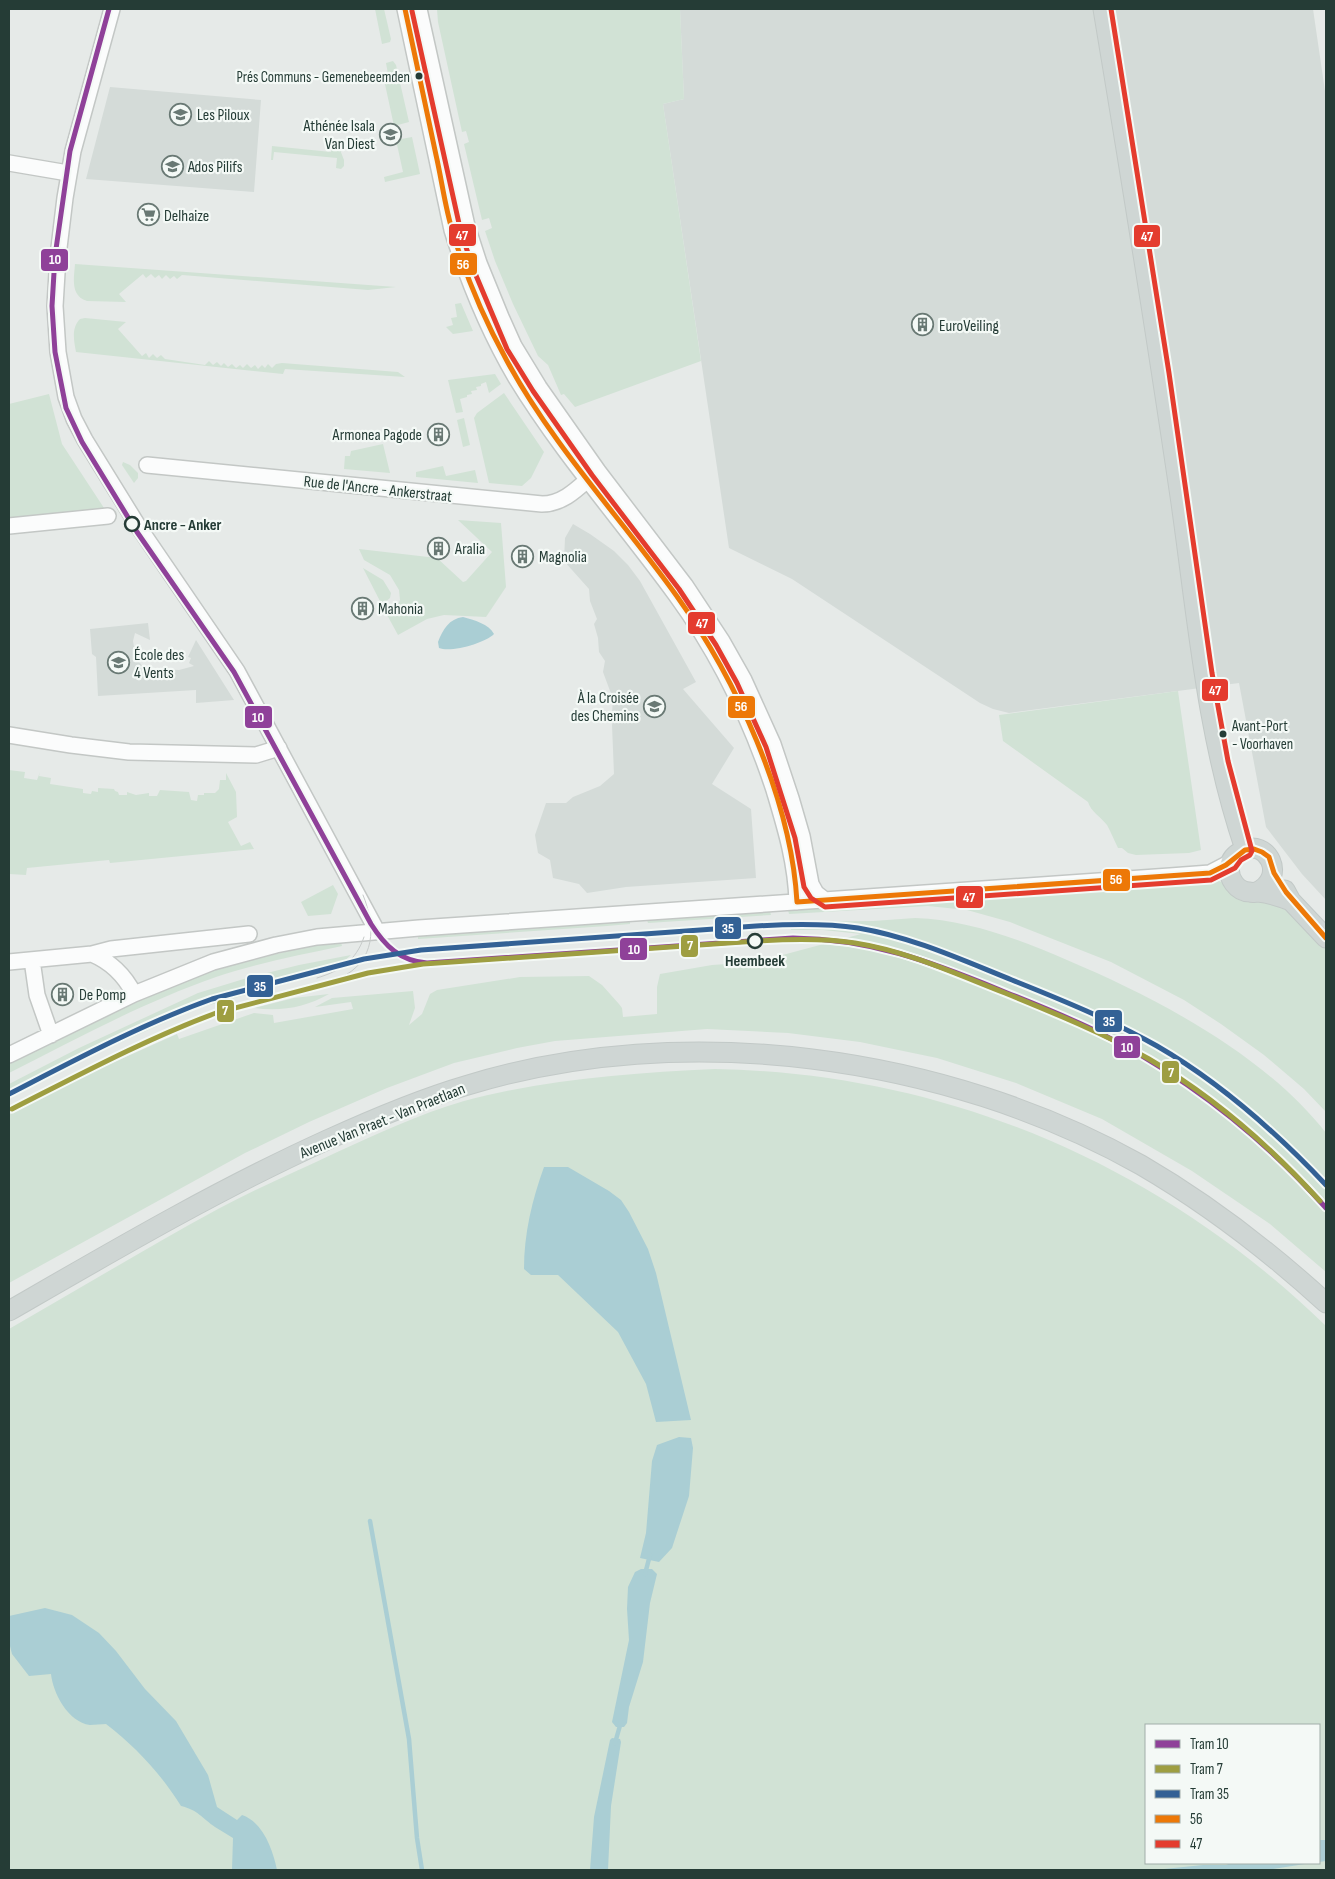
<svg xmlns="http://www.w3.org/2000/svg" width="1335" height="1879" viewBox="0 0 1335 1879" font-family="'Sofia Sans Condensed',sans-serif">
<style>
.built{fill:#d4dbd8}
.green{fill:#d1e2d5;fill-rule:evenodd}
.water{fill:#aaced4}
.lines{fill:none;stroke-linecap:round;stroke-linejoin:round}
.stream{stroke:#aaced4;stroke-width:4.5}
.minor-casing{stroke:#c3c7c5;stroke-width:18}
.major-casing{stroke:#c2c9c7;stroke-width:21}
.minor{stroke:#fbfcfc;stroke-width:15}
.major{stroke:#cfd6d4;stroke-width:19}
.tram{stroke:#c7cbca;stroke-width:1}
.bus-1-casing{stroke:#f4f9f6;stroke-width:9}
.bus-2-casing{stroke:#f4f9f6;stroke-width:9}
.bus-1{stroke:#ed7807;stroke-width:5}
.bus-2{stroke:#e43c2e;stroke-width:5}
.tram-1-casing{stroke:#f4f9f6;stroke-width:9}
.tram-2-casing{stroke:#f4f9f6;stroke-width:9}
.tram-3-casing{stroke:#f4f9f6;stroke-width:9}
.tram-1{stroke:#8f4199;stroke-width:5}
.tram-2{stroke:#9e9e41;stroke-width:5}
.tram-3{stroke:#336195;stroke-width:5}
.bus-dot{fill:#253c36;stroke:#f4f9f6;stroke-width:2}
.stop-dot{fill:#f4f9f6;stroke:#253c36;stroke-width:2.5}
.labels{text-anchor:middle;stroke-width:4.5;stroke-linejoin:round;paint-order:stroke}
.bus-label{font-size:15px;fill:#253c36;stroke:#f4f9f6;text-anchor:end}
.poi-label{font-size:16px;fill:#253c36;stroke:#f4f9f6;text-anchor:start}
.street-label{font-size:16px;fill:#253c36;stroke:#f4f9f6}
.stop-label{font-size:16px;font-weight:bold;fill:#253c36;stroke:#f4f9f6;text-anchor:start}
.line-badge{stroke:#f4f9f6;stroke-width:2}
.badge-label{font-size:14px;text-anchor:middle;font-weight:bold;fill:#fff}
</style>
<rect width="100%" height="100%" fill="#e6eae8"/>
<!-- built -->
<path class="built" d="M680,9H1313L1326,98V900L1302,874L1266,827L1239,683L1009,713L993,709L980,703L792,579L729,548L663,104L684,99Z
M110,87L261,100L254,192L86,179Z
M573,524L590,534L614,551L628,565L640,581L696,682L683,689L734,748L712,784L751,809L756,878L626,887L587,893L579,884L553,878L550,860L538,853L535,835L546,803H566L573,797L600,786L614,774L612,725L614,718L612,714L613,699L603,672L605,661L599,652L598,638L594,624L597,619L590,601L589,589L564,561L565,538Z
M148,623L150,640L135,633L133,641L136,658L144,668L157,676L160,669L179,670L194,666L189,663L191,658L188,657L196,640L234,700L196,703V690L98,696L96,657L92,654L90,629Z"/>
<!-- green -->
<path class="green" d="M375,9H384L391,39L390,42L382,44Z
M437,9H680L684,99L663,104L701,361L575,407L564,394L561,395L548,365L538,356L513,304L495,261L485,231L492,228L489,218L482,220L464,144L469,142L466,131L462,132L438,22Z
M393,61L396,65L409,122L394,126L383,75L388,74L386,63Z
M412,137L420,174L385,182L384,177L403,172L396,140Z
M332,142H337L344,160V166L341,169L336,168L337,158L274,152L273,160H271L272,146L331,152Z
M75,264L396,287L368,290L182,275L177,279L174,276L170,279L166,275L162,279L159,275L155,278L151,274L146,278L143,274L119,294L126,302L87,301C70,296 74,278 75,264Z
M461,303L473,331L453,334L446,327L453,325L451,318L457,317L455,304Z
M85,318L126,322L118,329L142,356L146,353L149,358L153,354L157,358L161,355L165,359L205,365L209,361L213,365L217,362L221,366L224,363L228,367L232,364L236,368L240,365L243,368L247,364L251,368L255,365L258,369L262,365L265,368L268,364L272,368L276,364L282,363L398,372L405,377L285,369L283,374L76,352C74,341 71,328 80,319Z
M495,374L501,384L489,393L486,382L481,384V386L476,387L477,390L471,391L472,394L467,395V397L460,399L463,412L456,413L448,380Z
M504,393L544,452L531,478L522,486L489,483L474,418L477,413Z
M49,394L62,444L106,511L17,522L9,518V404Z
M464,418L470,445L463,447L457,420Z
M383,444L390,473L344,469L345,456H350L351,451Z
M123,462L130,465L138,473V478L134,483L122,465Z
M443,466L446,476L475,470L478,483L416,477V472Z
M458,520L501,523L506,587L486,617L444,615L427,619L398,635L386,613L397,607L400,600L399,590L390,575L364,560L359,549L437,558L463,582L466,581L492,552Z
M363,568L383,580L391,593L390,598L382,605Z
M1178,691L1201,850L1189,853L1136,855L1128,853L1122,848H1118C1114,840 1111,832 1107,825C1101,817 1091,812 1088,802L1003,741L999,715Z
M9,770L25,772L24,778L37,780L40,772L39,776L51,778L50,784L83,789V793L91,794L92,791L98,792V788L114,789L115,791L118,792L119,795H127V792L136,795L149,793V796H157L160,790L189,792L191,800L197,801L198,795H204V793H215L219,789L220,780H226V773L236,792L237,817L228,822L241,846L250,842L254,849L110,863L109,860L27,868L26,875L9,874Z
M1211,880L1219,881L1289,911L1307,927L1326,947V1112L1304,1089L1264,1055L1221,1024L1184,1000L1111,962L1010,922L967,910L928,906L789,914L788,910Z
M333,885L338,894L331,914L308,916L301,902Z
M770,911L771,915L648,923L647,920Z
M915,918C969,920 1018,939 1067,960C1157,998 1265,1055 1326,1133V1272L1270,1224L1192,1171L1102,1119L1016,1083L937,1058L860,1042L788,1033L707,1029L555,1041L517,1048L454,1063L387,1088L309,1122L245,1153L9,1283V1115L63,1085L177,1034L179,1039L254,1013L273,1015L274,1023L353,1009L351,1002L315,1007L332,998L413,991L415,1008L409,1025L422,1014L430,994L437,990L520,977L589,976L602,985L619,1004L622,1008L623,1017L657,1014V987L660,974L712,965L756,962L861,934L823,930H791L790,922L873,921Z
M630,921V924L607,926L418,939V935Z
M341,942L342,946C300,955 257,963 216,977C144,1002 76,1039 9,1073V1062L137,1001L186,979L240,963L310,946Z
M351,955L336,968L325,973L195,1009L106,1049L9,1098V1084L79,1048L198,993L247,978L299,965Z
M329,994C306,1007 281,1012 254,1008L294,998Z
M715,1069C947,1073 1160,1165 1326,1326V1870H9V1329C79,1289 148,1247 218,1209C255,1189 295,1172 333,1154C375,1135 419,1114 464,1101C546,1079 631,1073 715,1069ZM1146,1725H1319V1863H1146Z"/>
<!-- water -->
<path class="water" d="M463,617C474,620 489,624 494,634C485,643 451,653 439,648L438,642C443,629 449,619 463,617Z
M544,1167H568L609,1191L621,1200L629,1212L648,1249L656,1273L691,1420L656,1422L646,1384L618,1332L558,1275H531L524,1269C524,1234 532,1200 544,1167Z
M679,1437L691,1438L693,1448L689,1496L672,1548L659,1562L640,1558L646,1533L652,1461L657,1445Z
M641,1569H652L657,1574L650,1603L643,1662L629,1707L627,1723L624,1727H616L612,1722L629,1640L627,1609L628,1587L635,1572Z
M45,1608L72,1615L99,1633L116,1651L145,1689L176,1721L208,1775L217,1807L237,1820L242,1815C263,1822 273,1850 277,1870H232L233,1838C227,1834 221,1831 215,1827C202,1818 198,1810 181,1806C161,1774 136,1747 106,1724C101,1724 95,1725 90,1725C68,1722 53,1693 51,1674L29,1676L12,1654L9,1642V1616Z
M612,1738L620,1739L621,1742L611,1806L608,1870H590L594,1817L610,1740Z
M1319,1840H1326V1861L1319,1862Z
M1231,1863H1311L1267,1870H1154L1203,1865H1226Z"/>
<g class="lines">
<!-- stream -->
<path class="stream" d="M370,1521L409,1739L417,1838L422,1870
M645,1574L650,1555
M615,1743L621,1722"/>
<defs>
<path id="minor" d="M112,9L73,151L65,198L58,256L55,306L58,352L66,397L74,419L85,440L140,529L237,671L377,931
M405,9L452,230C468,281 489,332 516,378C563,455 623,522 676,595C719,654 751,720 774,790C785,827 796,862 797,902
M419,9L467,226L479,263L501,317L514,346L539,387L598,471L685,585L722,641L744,680L773,744L791,798L802,836L811,884L816,893L825,900
M9,163L68,173
M147,465L542,504C564,504 579,487 594,474
M9,526L108,516
M9,735L71,745L129,752L256,755L279,748
M92,954C111,962 125,976 134,994
M32,960L37,995L51,1035
M9,962L92,954L111,949L249,934
M9,1055L134,994L213,962L276,945L317,937L419,928L1170,876L1210,873L1231,862"/>
<path id="major" d="M1103,9C1130,171 1156,333 1180,496C1197,614 1206,735 1245,849
M1285,890L1291,901L1326,938
M1257,892C1288,877 1267,837 1242,851C1236,854 1231,859 1230,865C1227,878 1237,892 1250,892C1253,893 1255,892 1258,892C1269,893 1281,897 1291,901
M9,1311C113,1251 217,1190 327,1140C373,1119 420,1099 468,1085C683,1019 946,1055 1141,1165C1208,1204 1269,1251 1326,1303"/>
</defs>
<!-- minor casing -->
<use href="#minor" class="minor-casing"/>
<!-- major casing -->
<use href="#major" class="major-casing"/>
<!-- minor -->
<use href="#minor" class="minor"/>
<!-- major -->
<use href="#major" class="major"/>
<!-- tram -->
<path class="tram" d="M317,978C340,971 356,961 364,937
M292,992C308,988 325,985 340,978C376,961 376,927 363,895"/>
<defs>
<path id="bus-1" d="M405,9C415,58 426,106 436,155C442,181 445,208 453,233C466,277 485,321 507,361C553,446 620,517 676,595C736,679 791,798 797,902L1210,873L1226,865L1245,850L1254,849L1262,852L1269,857L1274,873L1286,892L1326,938"/>
<path id="bus-2" d="M412,11L460,228L472,266L507,349L533,391L592,475L679,589L716,645L737,683L766,747L795,838L804,887L811,898L825,907L1211,880L1235,868L1241,860L1250,855L1252,851L1228,761L1212,673L1169,373L1111,9"/>
</defs>
<!-- bus-1 casing -->
<use href="#bus-1" class="bus-1-casing"/>
<!-- bus-2 casing -->
<use href="#bus-2" class="bus-2-casing"/>
<!-- bus-1 -->
<use href="#bus-1" class="bus-1"/>
<!-- bus-2 -->
<use href="#bus-2" class="bus-2"/>
<defs>
<path id="tram-1" d="M109,9L70,151L55,256L52,306L55,352L66,408L82,442L137,532L234,672L371,924C385,946 400,961 427,963L793,938C871,939 929,961 1000,990C1032,1003 1063,1015 1094,1030C1183,1074 1260,1134 1326,1208"/>
<path id="tram-2" d="M12,1109C79,1075 146,1039 216,1013L368,973L423,964L757,941C790,939 823,938 855,943C907,951 956,974 1005,993C1054,1013 1103,1033 1149,1059C1214,1097 1270,1146 1320,1201"/>
<path id="tram-3" d="M9,1094C75,1060 142,1024 212,999L364,959L421,950L756,926C790,924 824,923 858,928C912,937 962,960 1012,980C1062,1000 1111,1020 1157,1046C1221,1083 1276,1132 1326,1185"/>
</defs>
<!-- tram-1 casing -->
<use href="#tram-1" class="tram-1-casing"/>
<!-- tram-2 casing -->
<use href="#tram-2" class="tram-2-casing"/>
<!-- tram-3 casing -->
<use href="#tram-3" class="tram-3-casing"/>
<!-- tram-1 -->
<use href="#tram-1" class="tram-1"/>
<!-- tram-2 -->
<use href="#tram-2" class="tram-2"/>
<!-- tram-3 -->
<use href="#tram-3" class="tram-3"/>
</g>
<!-- icons -->
<defs>
<symbol id="school-ring" viewBox="-11 -11 22 22"><circle r="9.5" fill="#f4f9f6" stroke="#697974" stroke-width="1.5"/><path d="M0-5L7-2L0 1L-7-2ZM-4 1L0 2.5L4 1V4Q0 6-4 4Z" fill="#697974"/></symbol>
<symbol id="supermarket-ring" viewBox="-11 -11 22 22"><circle r="9.5" fill="#f4f9f6" stroke="#697974" stroke-width="1.5"/><path d="M-6-5.5h2.5l.6 2H6L4.5 2H-2.5L-4.4-4H-6ZM-1.5 3.2a1.3 1.3 0 1 0 .1 0ZM3 3.2a1.3 1.3 0 1 0 .1 0Z" fill="#697974"/></symbol>
<symbol id="building-ring" viewBox="-11 -11 22 22"><circle r="9.5" fill="#f4f9f6" stroke="#697974" stroke-width="1.5"/><path d="M-4-6H4V6H1V3H-1V6H-4ZM-2.5-4.3h1.7v1.8h-1.7ZM.8-4.3h1.7v1.8H.8ZM-2.5-1h1.7V.8h-1.7ZM.8-1h1.7V.8H.8Z" fill="#697974"/></symbol>
</defs>
<g fill-rule="evenodd">
<use href="#school-ring" x="168" y="102" width="25" height="25"/>
<use href="#school-ring" x="378" y="122" width="25" height="25"/>
<use href="#school-ring" x="160" y="154" width="25" height="25"/>
<use href="#supermarket-ring" x="136" y="202" width="25" height="25"/>
<use href="#building-ring" x="910" y="312" width="25" height="25"/>
<use href="#building-ring" x="426" y="422" width="25" height="25"/>
<use href="#building-ring" x="426" y="536" width="25" height="25"/>
<use href="#building-ring" x="510" y="544" width="25" height="25"/>
<use href="#building-ring" x="350" y="596" width="25" height="25"/>
<use href="#school-ring" x="106" y="650" width="25" height="25"/>
<use href="#school-ring" x="642" y="694" width="25" height="25"/>
<use href="#building-ring" x="50" y="982" width="25" height="25"/>
</g>
<!-- markers -->
<g class="bus-dot">
<circle cx="419" cy="76" r="4.5"/>
<circle cx="1223" cy="734" r="4.5"/>
</g>
<g class="stop-dot">
<circle cx="132" cy="524" r="7"/>
<circle cx="755" cy="941" r="7"/>
</g>
<g class="labels">
<!-- bus labels -->
<g class="bus-label">
<text x="410" y="82">Prés Communs - Gemenebeemden</text>
<text x="1232" y="731" text-anchor="start">Avant-Port<tspan x="1232" dy="18">- Voorhaven</tspan></text>
</g>
<!-- poi labels -->
<g class="poi-label">
<text x="197" y="120">Les Piloux</text>
<text x="375" y="131" text-anchor="end">Athénée Isala<tspan x="375" dy="18">Van Diest</tspan></text>
<text x="188" y="172">Ados Pilifs</text>
<text x="164" y="221">Delhaize</text>
<text x="939" y="331">EuroVeiling</text>
<text x="422" y="440" text-anchor="end">Armonea Pagode</text>
<text x="455" y="554">Aralia</text>
<text x="539" y="562">Magnolia</text>
<text x="378" y="614">Mahonia</text>
<text x="134" y="660">École des<tspan x="134" dy="18">4 Vents</tspan></text>
<text x="639" y="703" text-anchor="end">À la Croisée<tspan x="639" dy="18">des Chemins</tspan></text>
<text x="79" y="1000">De Pomp</text>
</g>
<!-- street labels -->
<g class="street-label">
<text transform="translate(378 488) rotate(6)" y="6">Rue de l'Ancre - Ankerstraat</text>
<text transform="translate(382 1120) rotate(-22)" y="6">Avenue Van Praet - Van Praetlaan</text>
</g>
<!-- stop labels -->
<g class="stop-label">
<text x="144" y="530">Ancre - Anker</text>
<text x="755" y="966" text-anchor="middle">Heembeek</text>
</g>
</g>
<g class="line-badge">
<rect x="448" y="223" width="29" height="24" rx="5" fill="#e43c2e"/>
<rect x="1133" y="224" width="28" height="24" rx="5" fill="#e43c2e"/>
<rect x="40" y="248" width="29" height="24" rx="5" fill="#8f4199"/>
<rect x="449" y="252" width="29" height="24" rx="5" fill="#ed7807"/>
<rect x="687" y="611" width="29" height="24" rx="5" fill="#e43c2e"/>
<rect x="1201" y="678" width="28" height="24" rx="5" fill="#e43c2e"/>
<rect x="727" y="695" width="29" height="24" rx="5" fill="#ed7807"/>
<rect x="244" y="705" width="29" height="24" rx="5" fill="#8f4199"/>
<rect x="1102" y="868" width="29" height="24" rx="5" fill="#ed7807"/>
<rect x="955" y="885" width="29" height="24" rx="5" fill="#e43c2e"/>
<rect x="714" y="916" width="28" height="24" rx="5" fill="#336195"/>
<rect x="680" y="934" width="19" height="24" rx="5" fill="#9e9e41"/>
<rect x="619" y="937" width="29" height="24" rx="5" fill="#8f4199"/>
<rect x="246" y="974" width="28" height="24" rx="5" fill="#336195"/>
<rect x="216" y="999" width="19" height="24" rx="5" fill="#9e9e41"/>
<rect x="1094" y="1009" width="29" height="24" rx="5" fill="#336195"/>
<rect x="1113" y="1035" width="28" height="24" rx="5" fill="#8f4199"/>
<rect x="1161" y="1060" width="19" height="24" rx="5" fill="#9e9e41"/>
</g>
<g class="badge-label">
<text x="462" y="240">47</text>
<text x="1147" y="241">47</text>
<text x="55" y="264">10</text>
<text x="463" y="269">56</text>
<text x="702" y="628">47</text>
<text x="1215" y="695">47</text>
<text x="741" y="711">56</text>
<text x="258" y="722">10</text>
<text x="1116" y="884">56</text>
<text x="969" y="902">47</text>
<text x="728" y="933">35</text>
<text x="690" y="950">7</text>
<text x="634" y="954">10</text>
<text x="260" y="991">35</text>
<text x="225" y="1015">7</text>
<text x="1109" y="1026">35</text>
<text x="1127" y="1052">10</text>
<text x="1171" y="1077">7</text>
</g>
<!-- border -->
<rect width="1335" height="1879" fill="none" stroke="#253c36" stroke-width="20"/>
<!-- legend -->
<rect x="1145" y="1724" width="175" height="140" fill="#f4f9f6" stroke="#a1ada9"/>
<rect x="1155" y="1740" width="25" height="8" fill="#8f4199" stroke="#a1ada9"/>
<text x="1190" y="1749" font-size="15" fill="#253c36">Tram 10</text>
<rect x="1155" y="1765" width="25" height="8" fill="#9e9e41" stroke="#a1ada9"/>
<text x="1190" y="1774" font-size="15" fill="#253c36">Tram 7</text>
<rect x="1155" y="1790" width="25" height="8" fill="#336195" stroke="#a1ada9"/>
<text x="1190" y="1799" font-size="15" fill="#253c36">Tram 35</text>
<rect x="1155" y="1815" width="25" height="8" fill="#ed7807" stroke="#a1ada9"/>
<text x="1190" y="1824" font-size="15" fill="#253c36">56</text>
<rect x="1155" y="1840" width="25" height="8" fill="#e43c2e" stroke="#a1ada9"/>
<text x="1190" y="1849" font-size="15" fill="#253c36">47</text>
</svg>
